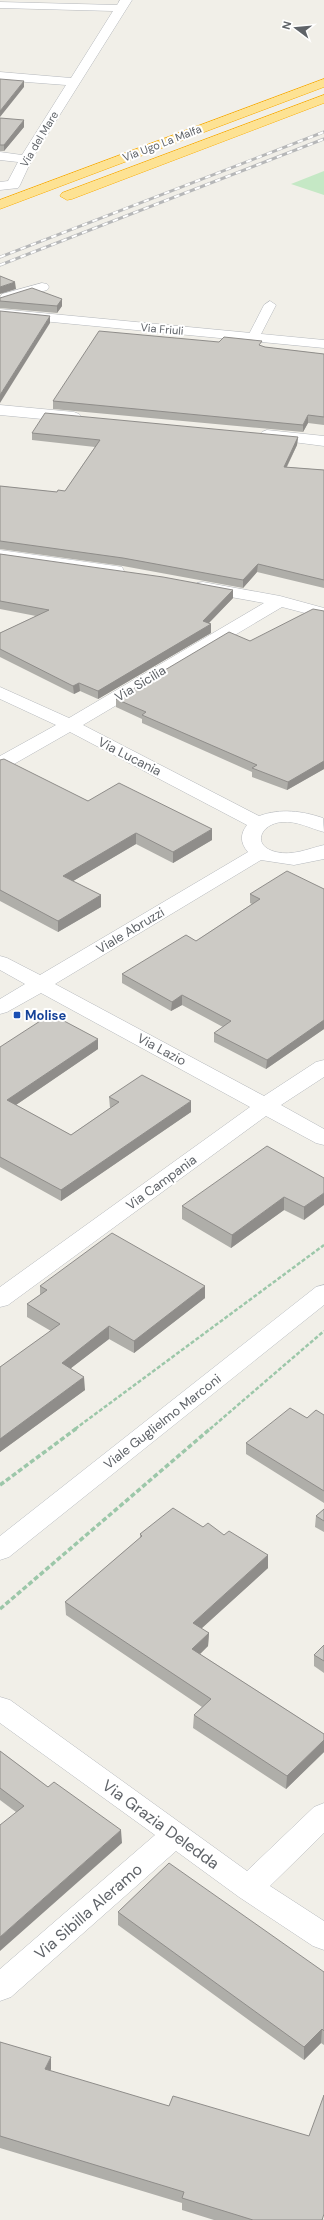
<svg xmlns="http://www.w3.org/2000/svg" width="324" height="2220" viewBox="0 0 324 2220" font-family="'DM Sans',sans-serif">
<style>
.green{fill:#c5e8c5}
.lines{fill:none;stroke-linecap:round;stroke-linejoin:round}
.lane-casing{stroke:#b5b8bc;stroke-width:1}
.street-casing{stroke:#b5b8bc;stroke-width:1}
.secondary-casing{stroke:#b6babf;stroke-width:1}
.highway-casing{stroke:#f9ab00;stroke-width:1}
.path-far1{stroke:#9cc7a9;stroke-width:2.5;stroke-dasharray:4 2;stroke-linecap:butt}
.path{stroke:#9cc7a9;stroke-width:3.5;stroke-dasharray:5 2.5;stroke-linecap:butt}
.lane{fill:#fff;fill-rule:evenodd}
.street{fill:#fff;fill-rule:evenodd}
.secondary{fill:#fff;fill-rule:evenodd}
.highway{fill:#fde293;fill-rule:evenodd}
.rail-casing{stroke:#b6b7b8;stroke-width:3}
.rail{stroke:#fff;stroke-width:2;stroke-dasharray:5.5;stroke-linecap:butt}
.wall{fill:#afaea9}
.shaded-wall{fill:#8f8d8a}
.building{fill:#cccac5;stroke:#8f8d8a}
.transit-dot{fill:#1a4fb4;stroke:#fff;stroke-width:1.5}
.labels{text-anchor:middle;stroke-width:4;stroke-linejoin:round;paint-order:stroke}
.far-street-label{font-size:11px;fill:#5f6368;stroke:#fff}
.street-label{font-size:13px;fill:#5f6368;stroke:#fff}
.transit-label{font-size:13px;font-weight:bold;fill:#164399;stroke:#fff;text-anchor:start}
.near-street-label{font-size:16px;fill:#5f6368;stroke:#fff}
</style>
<rect width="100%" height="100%" fill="#f1efe8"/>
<!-- green -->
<path class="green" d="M324,171V195L291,184Z"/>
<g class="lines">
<defs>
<path id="lane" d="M270,301L276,305L259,338L253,342L249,341L247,338L264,305Z"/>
<path id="street" d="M120,0H132L32,159L20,185L18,188L0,190V182L8,181L18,162L0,160V152L22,155L66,85L0,80V72L71,78L113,11L0,8V2L117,5Z
M42,283L47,284L49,287L47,290L7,301L0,297L2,294Z
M0,309L324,340V348L0,317Z
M0,405L74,412L79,414L82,417L79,420L74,422L0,415Z
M267,430L324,436V446L262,438L259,435L262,432Z
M0,550L116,566L122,567L124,571L122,575L116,576L0,560Z
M203,582L280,596L324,608V618L282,607L83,725L259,816C281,808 302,811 323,818L324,832C309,828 298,821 282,822C260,824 251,846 276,852C293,856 307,849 324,845V859L294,865L261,860L55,984L264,1096L316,1062L324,1060V1077L281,1105L324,1129V1145L316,1143L266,1116L8,1305L0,1307V1287L250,1107L41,993L7,1012L0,1014V999L25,984L0,970V956L7,958L40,975L248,852C240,843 240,834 247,825L70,732L7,768L0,770V756L56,725L0,699V687L69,718L264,603L197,591L195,587L197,583Z
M0,1697L10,1700L247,1871L314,1807L324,1803V1833L270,1886L324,1921V1950L313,1946L239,1897L176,1851L11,1997L0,2001V1969L155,1835L0,1723Z"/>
<path id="secondary" d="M324,1285V1305L9,1557L0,1560V1536L316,1287Z"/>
<path id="highway" d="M324,79V87L0,209V200Z
M324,95V103L72,199L67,200L60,196L62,193Z"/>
</defs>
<!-- lane casing -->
<use href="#lane" class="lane-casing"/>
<!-- street casing -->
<use href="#street" class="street-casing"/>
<!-- secondary casing -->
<use href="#secondary" class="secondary-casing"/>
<!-- highway casing -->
<use href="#highway" class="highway-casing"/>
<!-- path-far1 -->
<path class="path-far1" d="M75,1429L324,1245
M210,1429L324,1331"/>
<!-- path -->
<path class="path" d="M0,1485L77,1428
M0,1609L211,1428"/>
<!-- lane -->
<use href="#lane" class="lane"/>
<!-- street -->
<use href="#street" class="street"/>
<!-- secondary -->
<use href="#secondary" class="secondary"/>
<!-- highway -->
<use href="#highway" class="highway"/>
<defs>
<path id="rail" d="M0,257L324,132
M0,265L324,139"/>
</defs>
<!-- rail casing -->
<use href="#rail" class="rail-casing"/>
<!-- rail -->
<use href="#rail" class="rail"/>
</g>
<!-- wall -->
<path class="wall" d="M0,118L24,127L4,151H0Z
M0,298L62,299V306L57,313L0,308Z
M262,346L265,347L324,354V425L308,423L303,432L53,409V401Z
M32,433L298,437L297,445L287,467L324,470V588L257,572L243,588L123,566L0,549V486L57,492L65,491L95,447L32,440Z
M0,554L233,590V598L209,623L211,624V633L98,699L80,691L74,694L0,657V633L36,616L0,609Z
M324,611V769L287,790L252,777V772L142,723V719L116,707V699L250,641Z
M0,760L88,801L212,840L173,863L136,844L73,881L101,895V907L58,932L0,901Z
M324,889V1029L266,1069L214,1042V1033L223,1027L182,1005L171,1011L122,983V974L196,941L252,904L250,903V894Z
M0,1047L98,1049L16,1105L71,1135L110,1108L109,1097L191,1112L61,1201L0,1167Z
M324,1178L304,1220L284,1210L231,1248L182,1219V1206Z
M40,1286L205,1298L134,1353L109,1339L71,1368L85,1390L0,1452V1367L51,1331L27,1317V1304L40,1295Z
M324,1415V1503L246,1454V1443L307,1418Z
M324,1509V1532L315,1527L316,1516Z
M203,1527L224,1535L268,1555V1568L201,1629L209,1633L208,1646L200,1654L324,1734V1752L286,1789L193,1728L194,1715L202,1707L66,1615L65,1602L140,1538V1534Z
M324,1645V1673L314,1666V1655Z
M0,1751L122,1843L16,1812L0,1800Z
M118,1912L324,1972V2045L321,2043L304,2060L118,1925Z
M0,2042L51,2069L50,2071L324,2220H214L182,2210V2203L0,2148Z"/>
<!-- shaded-wall -->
<path class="shaded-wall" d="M24,81V87L0,117V111Z
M24,120V127L4,151V145Z
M15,282L16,289L0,294V287Z
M62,299V306L57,313V306Z
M50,316V323L0,403V395Z
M308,415V423L303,432V425Z
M298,437L297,445L283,474L284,467Z
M258,564L257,572L243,588V580Z
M233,590V598L203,629L211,624V633L98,699V691L203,621Z
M79,683L80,691L74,694L73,686Z
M324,761V769L287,790L288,782Z
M212,829V840L173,863V852Z
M136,833V844L63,887V876Z
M101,895V907L58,932V921Z
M182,995V1005L171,1011L172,1002Z
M324,1020V1029L266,1069L267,1060Z
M98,1039V1049L7,1111V1100Z
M191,1101V1112L61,1201V1190Z
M324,1193V1205L304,1220V1207Z
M284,1197V1210L231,1248L232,1235Z
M205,1286V1298L134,1353V1341Z
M109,1326V1339L62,1375V1363Z
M84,1377L85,1390L0,1452V1439Z
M268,1555V1568L193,1636V1623Z
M209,1633L208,1646L192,1662V1649Z
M324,1740V1752L286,1789L287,1776Z
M121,1830L122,1843L0,1951V1937Z
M322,2029L321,2043L304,2060V2047Z
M51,2057V2069L46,2082L45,2069Z"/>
<!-- building -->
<path class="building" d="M0,79L24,81L0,111Z
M0,118L24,120L4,145H0Z
M0,276L15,282L0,287Z
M32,288L62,299L57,306L0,301V298Z
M0,311L50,316L0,395Z
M99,331L219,342L224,337L262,341L259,345L265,347L324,354V417L308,415L303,425L53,401Z
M45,413L298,437L284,467L324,470V580L258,564L243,580L123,558L0,541V486L57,492L58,490L65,491L100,440L32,433Z
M0,554L163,577L233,590L203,621L211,624L98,691L79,683L73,686L0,649V633L49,610L0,601Z
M313,609L324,611V761L288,782L252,768L257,765L142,715L146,712L116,699L229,632L250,641Z
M4,759L88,801L119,783L212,829L173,852L136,833L63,876L101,895L58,921L0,890V760Z
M287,871L324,889V1020L267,1060L214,1033L231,1021L182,995L172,1002L122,974L186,935L196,941L260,899L250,894Z
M51,1014L98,1039L7,1100L71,1135L119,1102L109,1097L142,1075L191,1101L61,1190L0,1157V1047Z
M267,1146L324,1178V1193L304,1207L284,1197L232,1235L182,1206Z
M112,1233L205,1286L134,1341L109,1326L62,1363L84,1377L0,1439V1367L60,1324L27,1304L47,1290L40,1286Z
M290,1408L307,1418L316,1410L324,1415V1491L246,1443Z
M173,1508L203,1527L208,1523L224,1535L229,1531L268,1555L193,1623L209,1633L192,1649L324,1734V1740L287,1776L194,1715L211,1699L65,1602L142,1536L140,1534Z
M324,1509V1521L316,1516Z
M324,1645V1661L314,1655Z
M0,1751L48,1787L54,1782L121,1830L0,1937V1825L24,1806L0,1788Z
M169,1863L324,1972V2031L322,2029L304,2047L118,1912Z
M0,2042L51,2057L45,2069L169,2106L173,2096L309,2136L324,2095V2214L322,2220H253L182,2198L184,2192L0,2136Z"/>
<!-- markers -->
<rect class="transit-dot" x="13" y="1011" width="8" height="8" rx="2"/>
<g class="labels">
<!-- far-street labels -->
<g class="far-street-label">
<text transform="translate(39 139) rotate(-59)" y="4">Via del Mare</text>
<text transform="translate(162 143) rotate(-21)" y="4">Via Ugo La Malfa</text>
<text transform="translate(162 329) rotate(5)" y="4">Via Friuli</text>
</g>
<!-- street labels -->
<g class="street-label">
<text transform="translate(140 683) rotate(-31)" y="5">Via Sicilia</text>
<text transform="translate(130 756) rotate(27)" y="5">Via Lucania</text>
<text transform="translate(130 930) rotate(-31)" y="5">Viale Abruzzi</text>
<text transform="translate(162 1049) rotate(28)" y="5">Via Lazio</text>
<text transform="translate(161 1182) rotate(-36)" y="5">Via Campania</text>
<text transform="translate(162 1421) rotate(-38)" y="5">Viale Guglielmo Marconi</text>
</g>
<!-- transit labels -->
<g class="transit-label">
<text x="25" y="1020">Molise</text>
</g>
<!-- near-street labels -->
<g class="near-street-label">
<text transform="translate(161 1824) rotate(36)" y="6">Via Grazia Deledda</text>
<text transform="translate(88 1911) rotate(-41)" y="6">Via Sibilla Aleramo</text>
</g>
</g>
<!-- north arrow -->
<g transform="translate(296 28) rotate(286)" stroke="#ffffff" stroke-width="3" paint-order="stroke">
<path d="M0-3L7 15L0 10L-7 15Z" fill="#5f6368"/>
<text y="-6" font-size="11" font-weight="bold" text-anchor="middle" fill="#5f6368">N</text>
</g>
</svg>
